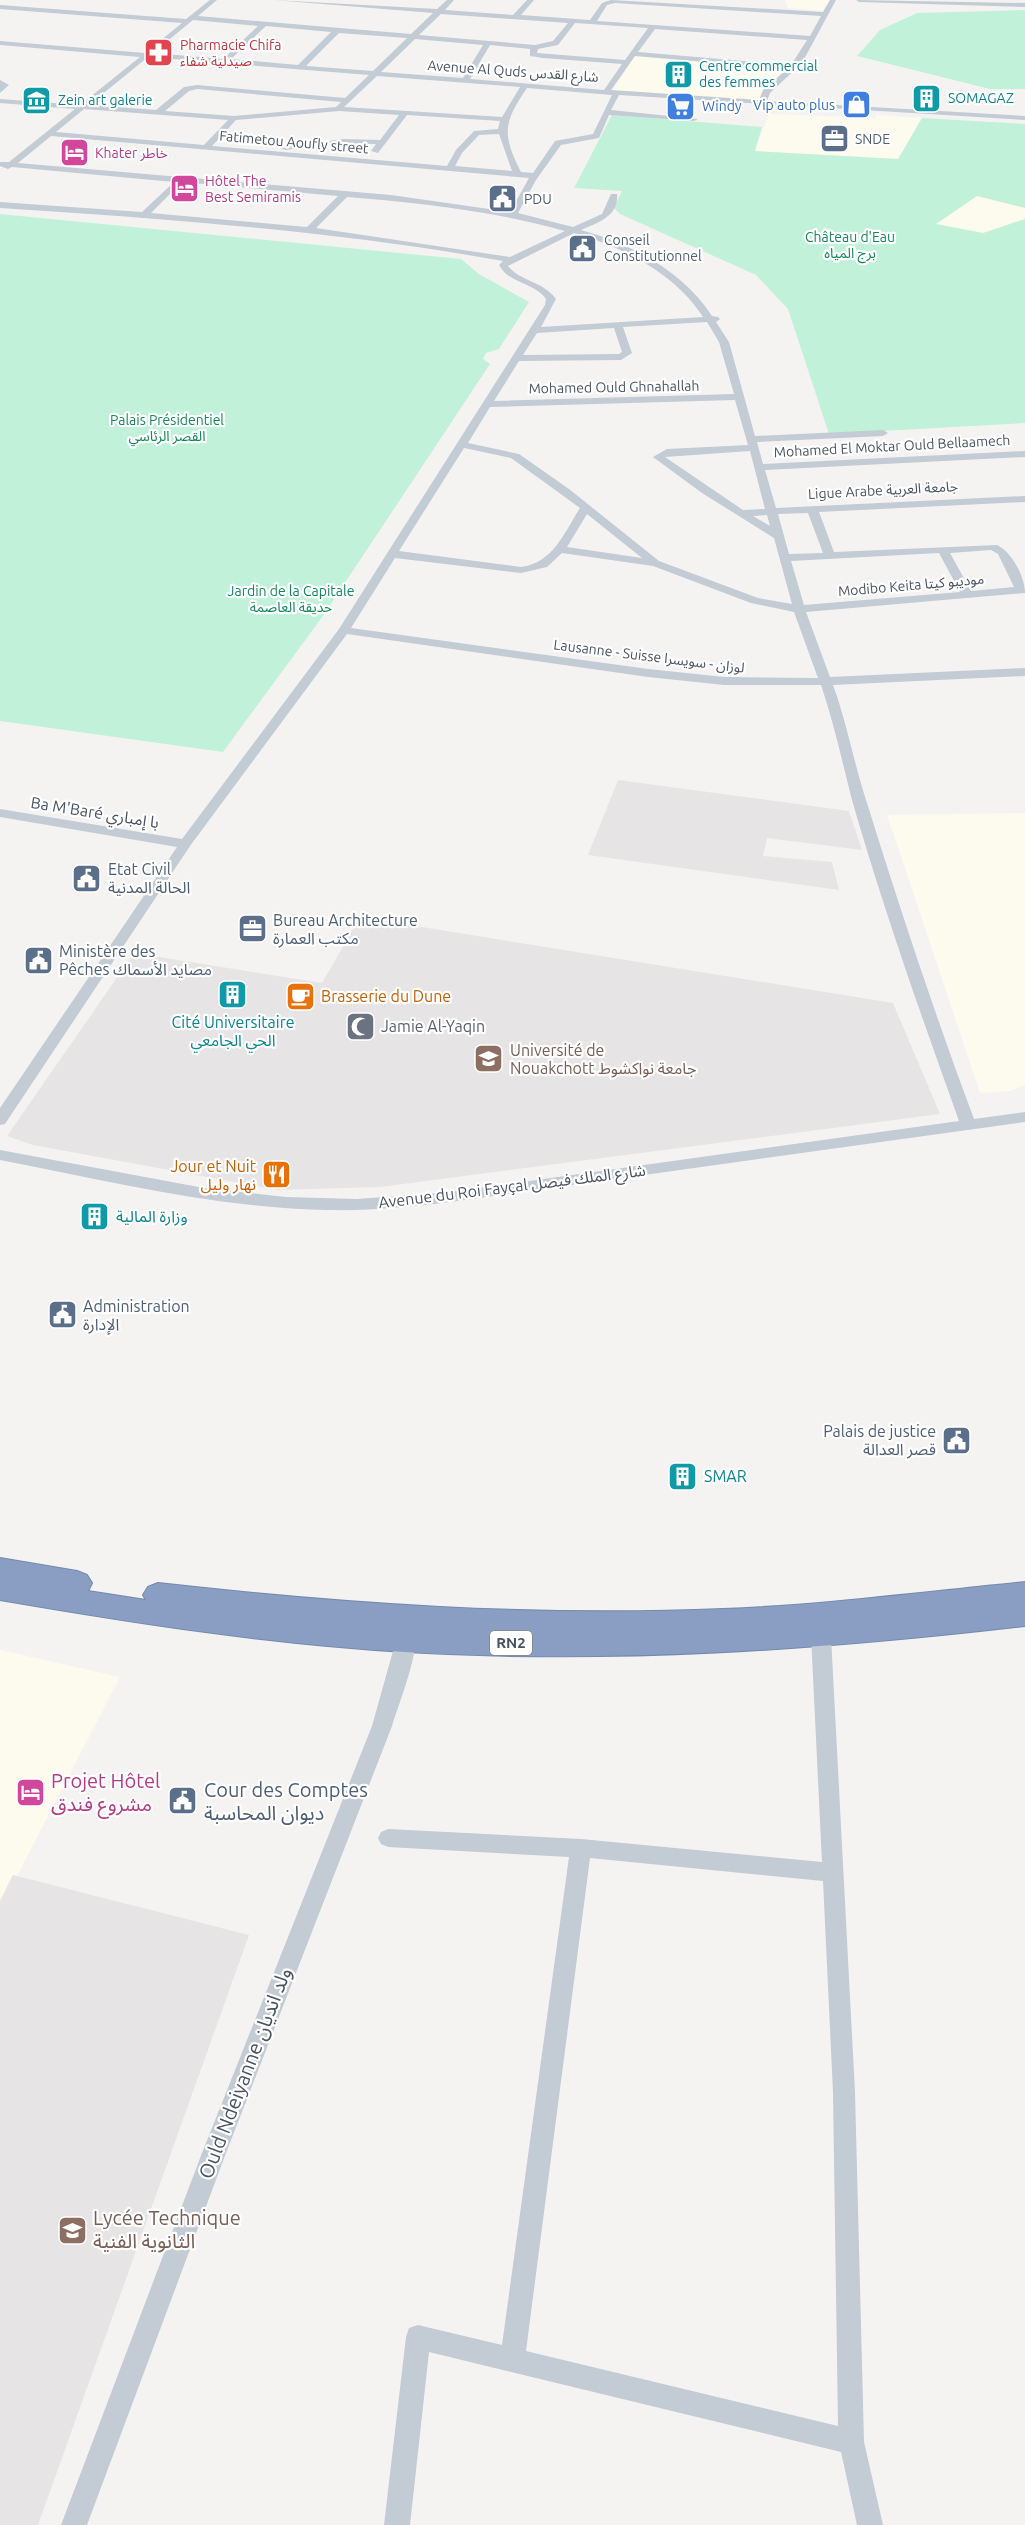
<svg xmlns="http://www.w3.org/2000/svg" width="1025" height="2525" viewBox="0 0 1025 2525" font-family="Ubuntu,'Noto Sans Arabic',sans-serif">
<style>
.commercial{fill:#fdfaee}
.education{fill:#e6e4e4}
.green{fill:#c1f2d9}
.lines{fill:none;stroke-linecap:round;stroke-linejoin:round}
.highway-casing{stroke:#7489ae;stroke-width:2}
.minor{fill:#c3cbd4;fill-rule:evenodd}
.highway{fill:#899ec2;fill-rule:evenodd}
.labels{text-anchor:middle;stroke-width:4.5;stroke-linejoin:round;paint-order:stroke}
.far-health-label{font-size:14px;fill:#be3a42;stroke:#fff;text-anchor:start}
.far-culture-label{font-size:14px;fill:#0d838f;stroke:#fff;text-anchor:start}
.far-street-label{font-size:14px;fill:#495361;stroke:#fff}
.far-shop-label{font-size:14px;fill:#366cbe;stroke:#fff;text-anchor:end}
.far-service-label{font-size:14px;fill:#4e5e75;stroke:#fff;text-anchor:start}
.far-hotel-label{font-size:14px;fill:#b23c85;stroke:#fff;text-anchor:start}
.far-park-label{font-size:14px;fill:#15875b;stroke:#fff}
.shield{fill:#fff;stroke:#808790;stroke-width:1.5}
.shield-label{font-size:15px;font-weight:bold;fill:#495361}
.street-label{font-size:16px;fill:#495361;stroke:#fff}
.service-label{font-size:16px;fill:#4e5e75;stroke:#fff;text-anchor:start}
.food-label{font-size:16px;fill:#c56008;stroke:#fff;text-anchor:start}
.culture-label{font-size:16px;fill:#0d838f;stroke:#fff;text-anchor:start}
.worship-label{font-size:16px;fill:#5b616d;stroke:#fff;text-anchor:start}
.education-label{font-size:16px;fill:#785e54;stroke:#fff;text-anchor:start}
.near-hotel-label{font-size:20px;fill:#b23c85;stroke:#fff;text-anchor:start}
.near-service-label{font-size:20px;fill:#4e5e75;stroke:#fff;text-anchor:start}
.near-street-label{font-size:20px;fill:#495361;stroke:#fff}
.near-education-label{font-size:20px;fill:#785e54;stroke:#fff;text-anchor:start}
</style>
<rect width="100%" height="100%" fill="#f5f3f2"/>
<!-- commercial -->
<path class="commercial" d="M785,0H830L823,11L788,8Z
M635,56L789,68L762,92L758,101L612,91Z
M769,114L876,118V115L922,118L899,159L754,151Z
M977,196L1025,208V219L983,233L935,224Z
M1025,813V1085L1010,1091L980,1093L887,815Z
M0,1650L120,1677L0,1909Z"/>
<!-- education -->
<path class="education" d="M618,780L849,811L862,850L767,838L763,856L832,862L839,890L588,855Z
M360,917L893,1003L940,1114L380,1187L278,1190L33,1145L7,1136L134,953L322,983Z
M13,1875L249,1935L38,2525H0V1901Z"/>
<!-- green -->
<path class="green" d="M1025,10V89H990L857,56L880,30L917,13Z
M612,115L762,127L755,151L898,159L922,118L1025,124V208L977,196L936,224L983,233L1025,219V423L829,434L788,309L756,275L620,214L614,208L622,191L574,188Z
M0,214L461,259L479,274L529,302L499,349L486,353L483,359L490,364L323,616L223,752L0,721Z"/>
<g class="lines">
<defs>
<path id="highway" d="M0,1558L77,1571L87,1575L92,1583L88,1591L146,1600L143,1595L148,1587L158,1583C346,1604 534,1617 723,1609C824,1605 924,1592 1025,1582V1626C819,1650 613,1664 405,1652C269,1644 134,1623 0,1600Z"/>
</defs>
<!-- highway casing -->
<use href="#highway" class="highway-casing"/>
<!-- minor -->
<path class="minor" d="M210,0H217L198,16L411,34L433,13L273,0L437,9L447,0H454L445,10L513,15L527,0H534L521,15L590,20L602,3L611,0L823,12L830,0H836L802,63L770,93L767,101L1025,116V120L619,95L611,110L698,119L694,121L609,115L599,138L561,145L536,180L518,213L573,227L602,214L611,194H617C619,216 599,222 581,230C632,244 684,272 712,316L718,317L720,319L716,322L729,342L755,436L883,430L888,433L883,436L757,442L763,464L1025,451V457L765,470L776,508L1025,496V502L819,512L834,552L997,545C1012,552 1025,577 1025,593L806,612L830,677L1025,668V676L833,685C847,723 854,764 867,803C900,909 935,1015 974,1119L1025,1112V1122L450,1202C409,1207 369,1211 328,1210C217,1208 108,1181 0,1160V1150L204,1188L286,1197L357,1199L450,1192L959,1121C921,1015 883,908 852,800C842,761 834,723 821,685H724L648,677L347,634L190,846L5,1124L0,1125V1108L177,847L0,817V809L182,839L339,629L545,305L546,299C534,282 509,284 499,265L503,261C336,231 169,219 0,208V202L142,212L174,182L12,167L8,169L0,166V162H9L75,109L0,103V99L80,105L140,57L0,45V41L145,53L182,23L0,9V5L186,19ZM615,3L821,16L810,36L597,21L607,5ZM441,14L568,23L553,41L535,45L419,35ZM193,20L258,26L223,59L153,53ZM575,23L648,28L625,60L537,53L538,49L558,45ZM266,26L331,32L298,65L231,59ZM655,29L807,40L791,65L638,52ZM339,33L407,38L373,71L306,66ZM415,39L483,45L463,78L381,72ZM490,45L530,49V56L543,58L622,64L604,90L470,79ZM635,56L787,69L763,90L759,100L611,90ZM148,57L369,75L345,98L197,85L184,87L156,110L89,105ZM377,76L520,87L502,117L344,107ZM527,88L612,95L593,134L555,141L533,173L521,172C502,134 503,123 527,88ZM197,89L341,102L336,107L234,116L165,111L189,91ZM84,109L228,120L204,145L56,132ZM339,111L399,115L380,140L343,139L281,148L285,150L343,143L376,144L371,151L378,153L407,115L500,121L498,129L474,131L456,150L447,166L212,146L236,120ZM499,134L512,171L455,166L462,153L479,135ZM51,136L529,178L510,212L391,195L18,163ZM182,182L338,196L307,227L151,213ZM347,197C421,203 494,211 565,231L510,257L316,228ZM574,233C623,247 676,274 703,317L541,327L556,299C543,281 521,282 508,266ZM707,322L719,342L734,394L494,401L519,361L621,360L632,353L623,327ZM614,328L622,352L619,354L523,355L537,333ZM735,400L748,445L667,449L653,457L702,493L774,538L792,604L758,598L659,561L569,489L519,454L468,443L490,407ZM464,448L511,458L580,508C564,533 553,563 521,567L399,551ZM750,451L765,509L743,510L665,457ZM808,513L823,553L789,554L778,514ZM587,514L642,558L567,547ZM767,515L770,526L753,516ZM991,550L998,554L1014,587L971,591L950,553ZM562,553L653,566L751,603L794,612L818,678L724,677L648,669L351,628L395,558L521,573L547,567ZM939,553L960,592L804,605L791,561Z
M856,0L1025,3V7L859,2Z
M0,80L9,85L0,93Z
M407,1624L414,1626C423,1644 398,1706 392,1726L226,2153L87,2525H61L202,2153L372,1726L400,1626Z
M821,1628L828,1630L831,1636L855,2092L864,2442L883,2525H857L841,2452L429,2352L410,2525H384L406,2337L409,2328L418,2325L502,2345L569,1857L388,1847L381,1844L378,1838L381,1832L388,1829L581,1839L822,1862L811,1636L814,1630ZM590,1858L823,1881L833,2092L838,2426L526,2351Z"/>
<!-- highway -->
<use href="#highway" class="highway"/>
</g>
<!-- icons -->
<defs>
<symbol id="pharmacy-square" viewBox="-11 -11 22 22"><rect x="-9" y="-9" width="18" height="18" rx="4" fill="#e0444e" stroke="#fff"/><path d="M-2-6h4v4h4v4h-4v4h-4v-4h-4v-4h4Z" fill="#fff"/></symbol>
<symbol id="building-square" viewBox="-11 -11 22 22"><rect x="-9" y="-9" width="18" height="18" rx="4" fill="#0f9aa8" stroke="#fff"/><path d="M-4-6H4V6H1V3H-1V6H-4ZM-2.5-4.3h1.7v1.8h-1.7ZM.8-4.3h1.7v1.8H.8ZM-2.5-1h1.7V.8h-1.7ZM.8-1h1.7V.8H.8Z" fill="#fff"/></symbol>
<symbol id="museum-square" viewBox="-11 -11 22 22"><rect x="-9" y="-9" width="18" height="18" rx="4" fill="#0f9aa8" stroke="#fff"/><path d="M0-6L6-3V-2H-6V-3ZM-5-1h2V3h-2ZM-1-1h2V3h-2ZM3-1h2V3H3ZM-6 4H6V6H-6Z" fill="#fff"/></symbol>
<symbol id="shop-square" viewBox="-11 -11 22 22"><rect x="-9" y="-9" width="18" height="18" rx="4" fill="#3f7fe0" stroke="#fff"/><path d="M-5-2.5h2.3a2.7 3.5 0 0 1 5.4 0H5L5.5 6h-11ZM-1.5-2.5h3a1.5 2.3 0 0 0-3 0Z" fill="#fff"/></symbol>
<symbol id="supermarket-square" viewBox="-11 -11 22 22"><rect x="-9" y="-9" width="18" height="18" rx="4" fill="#3f7fe0" stroke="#fff"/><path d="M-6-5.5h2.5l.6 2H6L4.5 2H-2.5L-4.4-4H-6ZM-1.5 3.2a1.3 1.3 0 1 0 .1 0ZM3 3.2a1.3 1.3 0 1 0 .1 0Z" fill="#fff"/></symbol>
<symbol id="office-square" viewBox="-11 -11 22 22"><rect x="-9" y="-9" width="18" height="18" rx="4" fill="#5c6f8a" stroke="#fff"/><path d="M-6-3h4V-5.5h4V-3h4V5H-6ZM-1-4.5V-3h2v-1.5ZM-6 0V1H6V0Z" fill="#fff"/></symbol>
<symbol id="hotel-square" viewBox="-11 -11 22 22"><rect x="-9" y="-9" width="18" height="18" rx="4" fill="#d1479c" stroke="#fff"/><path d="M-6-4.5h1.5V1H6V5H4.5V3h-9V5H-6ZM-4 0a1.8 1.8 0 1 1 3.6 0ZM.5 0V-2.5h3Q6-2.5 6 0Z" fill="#fff"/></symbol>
<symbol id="civic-square" viewBox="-11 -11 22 22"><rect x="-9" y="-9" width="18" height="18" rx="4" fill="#5c6f8a" stroke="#fff"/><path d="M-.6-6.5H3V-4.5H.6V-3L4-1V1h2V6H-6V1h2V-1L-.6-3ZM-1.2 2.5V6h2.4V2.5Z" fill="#fff"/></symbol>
<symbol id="cafe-square" viewBox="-11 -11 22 22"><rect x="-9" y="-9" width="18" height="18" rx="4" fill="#e8710a" stroke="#fff"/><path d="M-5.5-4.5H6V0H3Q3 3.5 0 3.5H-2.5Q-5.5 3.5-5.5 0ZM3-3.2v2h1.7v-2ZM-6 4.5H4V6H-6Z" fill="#fff"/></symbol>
<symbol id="mosque-square" viewBox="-11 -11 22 22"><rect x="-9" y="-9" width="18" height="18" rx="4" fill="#6b7280" stroke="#fff"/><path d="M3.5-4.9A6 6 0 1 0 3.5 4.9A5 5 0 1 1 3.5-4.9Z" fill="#fff"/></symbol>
<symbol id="university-square" viewBox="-11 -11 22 22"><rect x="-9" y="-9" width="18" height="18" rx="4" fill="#8d6e63" stroke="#fff"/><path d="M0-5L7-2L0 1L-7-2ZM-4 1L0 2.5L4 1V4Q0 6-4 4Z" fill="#fff"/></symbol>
<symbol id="restaurant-square" viewBox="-11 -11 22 22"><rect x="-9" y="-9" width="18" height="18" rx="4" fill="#e8710a" stroke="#fff"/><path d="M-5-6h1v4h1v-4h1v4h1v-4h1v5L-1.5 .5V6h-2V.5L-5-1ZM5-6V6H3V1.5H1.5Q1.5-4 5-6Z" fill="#fff"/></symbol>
</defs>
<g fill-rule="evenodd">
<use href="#pharmacy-square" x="142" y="36" width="33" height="33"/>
<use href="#building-square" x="662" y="58" width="33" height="33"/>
<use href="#building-square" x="910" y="82" width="33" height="33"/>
<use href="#museum-square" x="20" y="84" width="33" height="33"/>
<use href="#shop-square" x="840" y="88" width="33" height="33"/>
<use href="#supermarket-square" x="664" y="90" width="33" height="33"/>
<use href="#office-square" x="818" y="122" width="33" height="33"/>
<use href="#hotel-square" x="58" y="136" width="33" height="33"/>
<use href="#hotel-square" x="168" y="172" width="33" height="33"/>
<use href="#civic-square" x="486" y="182" width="33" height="33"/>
<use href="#civic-square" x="566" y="232" width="33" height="33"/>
<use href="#civic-square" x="70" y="862" width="33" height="33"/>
<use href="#office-square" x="236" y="912" width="33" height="33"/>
<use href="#civic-square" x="22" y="944" width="33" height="33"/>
<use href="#building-square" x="216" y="978" width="33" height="33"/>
<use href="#cafe-square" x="284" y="980" width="33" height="33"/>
<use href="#mosque-square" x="344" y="1010" width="33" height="33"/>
<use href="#university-square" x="472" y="1042" width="33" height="33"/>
<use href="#restaurant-square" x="260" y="1158" width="33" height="33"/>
<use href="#building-square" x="78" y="1200" width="33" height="33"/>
<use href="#civic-square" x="46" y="1298" width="33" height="33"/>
<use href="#civic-square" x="940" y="1424" width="33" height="33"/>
<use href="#building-square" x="666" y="1460" width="33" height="33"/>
<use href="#hotel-square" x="14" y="1776" width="33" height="33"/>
<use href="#civic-square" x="166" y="1784" width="33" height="33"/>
<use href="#university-square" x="56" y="2214" width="33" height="33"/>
</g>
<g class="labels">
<!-- far-health labels -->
<g class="far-health-label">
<text x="180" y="50">Pharmacie Chifa<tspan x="180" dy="16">صيدلية شفاء</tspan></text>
</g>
<!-- far-culture labels -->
<g class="far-culture-label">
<text x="699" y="71">Centre commercial<tspan x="699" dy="16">des femmes</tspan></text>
<text x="948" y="103">SOMAGAZ</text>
<text x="58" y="105">Zein art galerie</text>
</g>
<!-- far-street labels -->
<g class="far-street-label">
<text transform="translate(513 71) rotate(4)" y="5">Avenue Al Quds شارع القدس</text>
<text transform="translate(294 142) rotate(5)" y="5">Fatimetou Aoufly street</text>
<text transform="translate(614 387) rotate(-1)" y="5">Mohamed Ould Ghnahallah</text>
<text transform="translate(892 446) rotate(-3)" y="5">Mohamed El Moktar Ould Bellaamech</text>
<text transform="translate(883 490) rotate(-3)" y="5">Ligue Arabe جامعة العربية</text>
<text transform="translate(911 585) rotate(-5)" y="5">Modibo Keita موديبو كيتا</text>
<text transform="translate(649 656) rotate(7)" y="5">Lausanne - Suisse لوزان - سويسرا</text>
</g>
<!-- far-shop labels -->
<g class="far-shop-label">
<text x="835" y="110">Vip auto plus</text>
<text x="702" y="111" text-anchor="start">Windy</text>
</g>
<!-- far-service labels -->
<g class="far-service-label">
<text x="855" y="144">SNDE</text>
<text x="524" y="204">PDU</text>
<text x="604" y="245">Conseil<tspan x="604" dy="16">Constitutionnel</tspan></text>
</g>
<!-- far-hotel labels -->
<g class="far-hotel-label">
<text x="95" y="158">Khater خاطر</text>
<text x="205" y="186">Hôtel The<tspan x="205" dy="16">Best Semiramis</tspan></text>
</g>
<!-- far-park labels -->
<g class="far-park-label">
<text x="850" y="242">Château d'Eau<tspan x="850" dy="16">برج المياه</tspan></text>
<text x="167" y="425">Palais Présidentiel<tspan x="167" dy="16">القصر الرئاسي</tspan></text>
<text x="291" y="596">Jardin de la Capitale<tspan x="291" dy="16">حديقة العاصمة</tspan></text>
</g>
<!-- shield labels -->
<rect class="shield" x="490" y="1631" width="42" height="24" rx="4.5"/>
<g class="shield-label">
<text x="511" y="1648">RN2</text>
</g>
<!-- street labels -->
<g class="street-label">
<text transform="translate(95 812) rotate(9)" y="6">Ba M'Baré با إمباري</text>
<text transform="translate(512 1186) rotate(-7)" y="6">Avenue du Roi Fayçal شارع الملك فيصل</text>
</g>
<!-- service labels -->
<g class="service-label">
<text x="108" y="875">Etat Civil<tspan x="108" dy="18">الحالة المدنية</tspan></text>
<text x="273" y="926">Bureau Architecture<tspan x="273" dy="18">مكتب العمارة</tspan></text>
<text x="59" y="957">Ministère des<tspan x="59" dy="18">Pêches مصايد الأسماك</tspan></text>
<text x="83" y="1312">Administration<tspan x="83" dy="18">الإدارة</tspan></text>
<text x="936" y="1437" text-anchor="end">Palais de justice<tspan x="936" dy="18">قصر العدالة</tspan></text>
</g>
<!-- food labels -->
<g class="food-label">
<text x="321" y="1002">Brasserie du Dune</text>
<text x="256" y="1172" text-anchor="end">Jour et Nuit<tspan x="256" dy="18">نهار وليل</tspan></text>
</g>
<!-- culture labels -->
<g class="culture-label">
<text x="233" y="1028" text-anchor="middle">Cité Universitaire<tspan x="233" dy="18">الحي الجامعي</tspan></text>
<text x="116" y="1222">وزارة المالية</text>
<text x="704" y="1482">SMAR</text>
</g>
<!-- worship labels -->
<g class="worship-label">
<text x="381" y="1032">Jamie Al-Yaqin</text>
</g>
<!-- education labels -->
<g class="education-label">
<text x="510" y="1056">Université de<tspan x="510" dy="18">Nouakchott جامعة نواكشوط</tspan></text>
</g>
<!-- near-hotel labels -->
<g class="near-hotel-label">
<text x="51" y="1788">Projet Hôtel<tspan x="51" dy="23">مشروع فندق</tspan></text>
</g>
<!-- near-service labels -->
<g class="near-service-label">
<text x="204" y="1797">Cour des Comptes<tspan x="204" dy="23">ديوان المحاسبة</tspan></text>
</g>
<!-- near-street labels -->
<g class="near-street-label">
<text transform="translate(245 2073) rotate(-69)" y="7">Ould Ndeiyanne ولد انديان</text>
</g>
<!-- near-education labels -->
<g class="near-education-label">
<text x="93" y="2225">Lycée Technique<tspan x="93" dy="23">الثانوية الفنية</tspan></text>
</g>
</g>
</svg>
